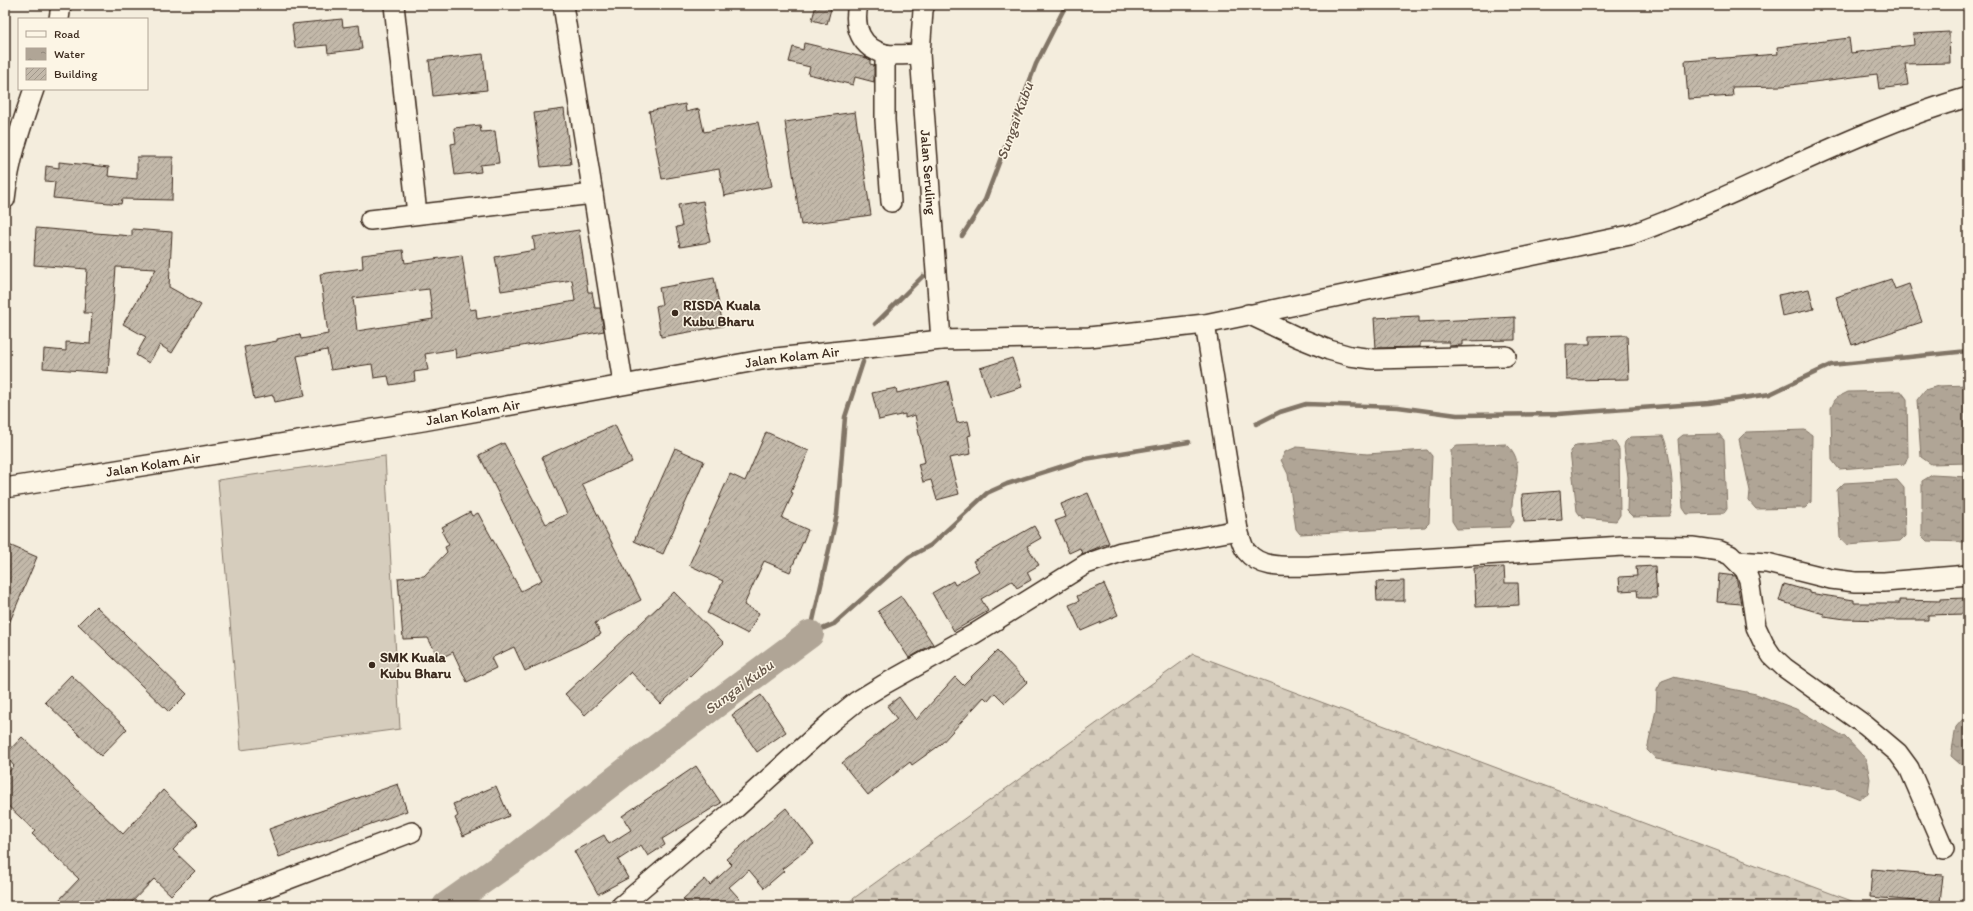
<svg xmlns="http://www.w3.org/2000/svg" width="1973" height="911" viewBox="0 0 1973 911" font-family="Itim,sans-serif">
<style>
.grass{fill:#d6cdbd;stroke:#887c6e}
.forest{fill:url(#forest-firs);stroke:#887c6e}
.water{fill:url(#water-ripples);stroke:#817466}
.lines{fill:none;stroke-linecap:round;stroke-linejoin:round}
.stream{stroke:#817466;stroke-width:4.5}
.river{stroke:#b0a596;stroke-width:28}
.building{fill:url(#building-hatch);stroke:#3b2a1e;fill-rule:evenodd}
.minor-casing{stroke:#3b2a1e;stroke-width:22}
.minor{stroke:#fcf5e5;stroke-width:19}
.poi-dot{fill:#3b2a1e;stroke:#fcf5e5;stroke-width:1.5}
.labels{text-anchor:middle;stroke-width:3;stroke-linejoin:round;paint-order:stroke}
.street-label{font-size:14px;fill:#3b2a1e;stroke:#fcf5e5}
.poi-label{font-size:14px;font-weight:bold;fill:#3b2a1e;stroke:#fcf5e5;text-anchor:start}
.water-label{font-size:15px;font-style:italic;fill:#645548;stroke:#fcf5e5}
</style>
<defs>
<pattern id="forest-firs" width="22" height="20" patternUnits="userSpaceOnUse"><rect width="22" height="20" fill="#d6cdbd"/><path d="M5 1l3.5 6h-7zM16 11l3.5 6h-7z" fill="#b9b0a2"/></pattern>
<pattern id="water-ripples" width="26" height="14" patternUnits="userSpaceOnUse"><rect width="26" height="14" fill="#b0a596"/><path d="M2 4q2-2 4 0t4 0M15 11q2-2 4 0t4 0" fill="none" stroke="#90877a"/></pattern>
<pattern id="building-hatch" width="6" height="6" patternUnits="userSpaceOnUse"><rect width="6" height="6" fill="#c3b9aa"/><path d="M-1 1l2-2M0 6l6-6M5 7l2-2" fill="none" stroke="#a0978a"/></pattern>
</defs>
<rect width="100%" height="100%" fill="#f4eddd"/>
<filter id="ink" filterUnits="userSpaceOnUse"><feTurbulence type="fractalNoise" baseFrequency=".025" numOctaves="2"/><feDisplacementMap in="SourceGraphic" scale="8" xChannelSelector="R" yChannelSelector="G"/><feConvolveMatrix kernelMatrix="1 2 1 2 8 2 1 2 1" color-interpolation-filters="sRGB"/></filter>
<g filter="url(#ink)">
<!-- grass -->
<path class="grass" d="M385,456L400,729L241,750L218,480Z"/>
<!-- forest -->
<path class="forest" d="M1193,654L1865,906H843Z"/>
<!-- water -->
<path class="water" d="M1968,385V463L1931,464L1921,457L1917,400L1925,390L1938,386Z
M1901,391L1907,399L1908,457L1905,464L1839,469L1832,460L1831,408L1836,398L1848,392Z
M1805,430L1812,435L1811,502L1805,508L1756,509L1749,501L1750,491L1739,439L1746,432Z
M1719,434L1724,440L1727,509L1724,513L1687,514L1683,508L1678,439L1683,435Z
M1663,436C1670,449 1677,505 1669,516L1633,517L1627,511L1628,477L1624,447L1625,442L1630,437Z
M1614,441L1619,449L1620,515L1616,521L1582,518L1577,511L1570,451L1576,445Z
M1506,444C1526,461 1514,483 1512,505C1511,510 1513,516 1514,521L1510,527L1457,529L1452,521L1451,450L1457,446Z
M1297,447L1367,454L1427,450L1432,456L1429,523L1425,527L1300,534L1296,529L1288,474L1281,460L1285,452Z
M1932,475L1968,477V542L1927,541L1922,536V481Z
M1897,480L1904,488L1905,536L1900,541L1847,545L1840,538L1837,490L1844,483Z
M1673,677L1756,694L1796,709L1845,737L1866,759L1870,779L1868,794L1860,799L1838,790L1656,759L1647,750L1656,710L1657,690L1662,681Z
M1963,719H1968V766L1960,764L1951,756L1956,727Z"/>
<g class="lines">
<!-- stream -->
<path class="stream" d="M962,236L985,200L1036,64L1066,5
M875,324L923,276
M1256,424L1280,412L1306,404L1398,407L1457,415L1558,414L1709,403L1770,394L1831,365L1968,351
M810,634L834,624L909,557L931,545L987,493L1007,484L1085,459L1189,442
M810,634L837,514L845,417L863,362"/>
<!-- river -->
<path class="river" d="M446,906L517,856L634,765L810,634"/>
</g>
<!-- building -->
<path class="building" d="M816,5H832L827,24L812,20Z
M342,19L343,27L359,25L362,49L328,53L327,45L295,48L292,24Z
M1949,32L1950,63L1905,64L1908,85L1879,89L1877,74L1782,86L1732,87L1733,96L1688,99L1685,61L1778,54L1777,47L1849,38L1851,53L1914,45L1913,34Z
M804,43L867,58L870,60V64L874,65V82L855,77L853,85L808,74L810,67L789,62L793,47L803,50Z
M483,54L487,90L433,96L429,60Z
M685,104L686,112L699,109L704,132L758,122L772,186L724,196L719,169L662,179L649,111Z
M564,109L571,164L541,167L534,113Z
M855,112L871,215L801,225L785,122Z
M480,125L481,132L495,131L499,163L480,165L481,172L455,175L451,144L456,143L454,128Z
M137,157H173L172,200L122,199L121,204L53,198L55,182L45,181L46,166L59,168V162L109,167L108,176L137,179Z
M703,201L710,242L680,247L676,227L682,226L678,205Z
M36,228L132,236V229L172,232L169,287L201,305L172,353L160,345L149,363L136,355L146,337L123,324L156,269L116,267L108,373L43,368L44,349L66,351V342L90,344L92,313H84L87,269L34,265Z
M579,230L588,292H592L595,308H600L604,331L456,358L455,349L425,354L428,370L414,372L415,381L390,385L388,376L374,378L372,364L331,370L327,350L297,356L305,396L275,402L273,395L254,399L244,347L277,341V339L300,334L301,339L328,334L320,274L363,268L362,255L403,250L405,263L462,255L470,310L476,309L477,319L575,301L572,280L501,291L495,257L535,250L533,237ZM429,289L433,319L357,331L353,298Z
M714,278L723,326L661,337L656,306L662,304L659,288Z
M1891,279L1895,289L1909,284L1922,322L1852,345L1836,297Z
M1809,289L1814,309L1782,316L1778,295Z
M1419,316V322L1515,317V340L1462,341V345L1449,346V342H1420V347L1376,348L1374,318Z
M1627,335L1629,379L1567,380L1566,344H1590V336Z
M1012,358L1022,387L990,397L980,368Z
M948,381L957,423L968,421L971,435L968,436L971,454L949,458L959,494L937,500L931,480L923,482L918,464L925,462L915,415L905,418V414L879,420L872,393L896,388L897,393Z
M615,425L632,462L582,484L641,600L595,623L601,634L572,649L525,671L514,647L491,658L496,668L467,682L453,652L439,659L428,638L403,639L398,578L424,576L447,552L445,547L449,545L442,532L444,530L442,527L470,512L472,516L478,513L521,591L542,580L479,455L504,443L546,524L567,514L542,457Z
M766,432L809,451L791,492L793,493L782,518L808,530L790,572L764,561L744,605L759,613L748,634L707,613L723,581L689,565L730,474L745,481Z
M675,448L704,461L663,554L634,541Z
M1560,491L1562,520L1524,522L1522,494Z
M1088,493L1109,543L1082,554L1080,548L1069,553L1055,521L1066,517L1061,504Z
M1034,526L1041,538L1027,546L1039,565L1027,572L1031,580L1017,588L1012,581L981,599L988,611L954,631L932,593L953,581L955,585L979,571L973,561Z
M9,545L37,557L5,633V556Z
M1655,566L1657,598H1638L1637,590L1620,591L1619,577L1637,576L1636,567Z
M1504,567L1505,583H1518L1519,605L1476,607L1474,568Z
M1719,574L1736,576L1741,604L1717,602Z
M1404,581V601H1377L1376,582Z
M1104,584L1118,615L1081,631L1069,605L1079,601L1077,596Z
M1784,584L1809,591V593L1854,600V603H1900V600L1940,601V599L1965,598V614L1928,615V620H1885L1845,619L1824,616V614L1779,601Z
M674,592L724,643L661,704L631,672L585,715L565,694Z
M901,596L933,644L909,658L878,611Z
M96,606L187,694L169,712L78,624Z
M997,651L1027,682L1005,703L995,693L988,701L984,697L940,745L912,765L910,762L868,795L842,763L897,719L887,706L899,697L916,720L955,677L963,685Z
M71,675L127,729L101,756L45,702Z
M761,695L786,732L757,752L732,715Z
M22,737L123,834L163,790L198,824L173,850L195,871L171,895L154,879L128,906H65L59,900L79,879L32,834L35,831L5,803V776L14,766L5,755Z
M696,766L721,803L662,839L665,845L648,856L641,845L618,860L628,878L598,894L574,851L604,835L609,844L631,830L622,816Z
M398,784L407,811L279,857L269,829Z
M496,786L509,816L463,836L455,818L458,816L453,804Z
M786,808L814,844L782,869L784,871L764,888L749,870L729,887L746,906H690L683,899L705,879L710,885L732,865L726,859Z
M1872,869L1943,875L1940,903L1870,897Z"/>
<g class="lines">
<defs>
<g id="minor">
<path d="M394,5L417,214"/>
<path d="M563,5L623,383"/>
<path d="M858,5C853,27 861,48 885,54C895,56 909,54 920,54"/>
<path id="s1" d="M925,5L923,10L920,54L941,340"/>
<path d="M59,19L61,5"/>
<path d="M885,54V120L891,202"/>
<path d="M5,199C9,161 21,126 34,89"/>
<path d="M370,220L593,194"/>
<path d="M1248,314L1297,337L1329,350L1350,356L1373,359L1506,356"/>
<path d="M1205,324L1238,530C1240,536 1242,546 1246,551C1261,570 1288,566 1310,566L1623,546L1692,547L1720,551L1730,555L1745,570L1749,580L1756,627L1764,644L1772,656L1785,668L1866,726L1898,753L1909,768L1944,849"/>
<path id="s2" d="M5,488L423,421L767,359L941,340L1089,337L1205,324L1630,235C1744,194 1851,131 1968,97"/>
<path d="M1737,561L1767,563L1831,579L1855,582H1884L1968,575"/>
<path d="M218,906L412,832"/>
<path d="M621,906L736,808L831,722L857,701L883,685L974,634L1086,564L1121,552L1238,530"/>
</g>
</defs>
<!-- minor casing -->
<use href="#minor" class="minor-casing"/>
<!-- minor -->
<use href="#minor" class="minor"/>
</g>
</g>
<!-- markers -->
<g class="poi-dot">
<circle cx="675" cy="313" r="4"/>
<circle cx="372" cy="665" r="4"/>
</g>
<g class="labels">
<!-- street labels -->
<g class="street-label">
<text dy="5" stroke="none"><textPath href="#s1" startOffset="168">Jalan Seruling</textPath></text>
<text dy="5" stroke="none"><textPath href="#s2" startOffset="798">Jalan Kolam Air</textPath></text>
<text dy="5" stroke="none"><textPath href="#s2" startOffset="474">Jalan Kolam Air</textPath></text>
<text dy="5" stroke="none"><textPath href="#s2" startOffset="150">Jalan Kolam Air</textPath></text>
</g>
<!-- poi labels -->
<g class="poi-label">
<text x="683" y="310">RISDA Kuala<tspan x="683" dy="16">Kubu Bharu</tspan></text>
<text x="380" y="662">SMK Kuala<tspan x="380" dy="16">Kubu Bharu</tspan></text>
</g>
<!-- water labels -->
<g class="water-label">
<text transform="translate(1015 121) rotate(-70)" y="5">Sungai Kubu</text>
<text transform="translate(739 687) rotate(-36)" y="5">Sungai Kubu</text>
</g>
</g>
<!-- margin -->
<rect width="1973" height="911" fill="none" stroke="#fcf5e5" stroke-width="20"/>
<rect x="10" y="10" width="1953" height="891" fill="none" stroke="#3b2a1e" stroke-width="1.5" filter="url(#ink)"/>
<!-- legend -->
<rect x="18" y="18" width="130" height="72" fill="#fcf5e5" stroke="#afa495"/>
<rect x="26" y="31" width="20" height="6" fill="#fcf5e5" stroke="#afa495"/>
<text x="54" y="38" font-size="12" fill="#3b2a1e">Road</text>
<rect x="26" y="48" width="20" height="12" fill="url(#water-ripples)" stroke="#afa495"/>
<text x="54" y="58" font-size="12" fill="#3b2a1e">Water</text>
<rect x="26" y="68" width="20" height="12" fill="url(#building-hatch)" stroke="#afa495"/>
<text x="54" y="78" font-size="12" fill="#3b2a1e">Building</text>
</svg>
